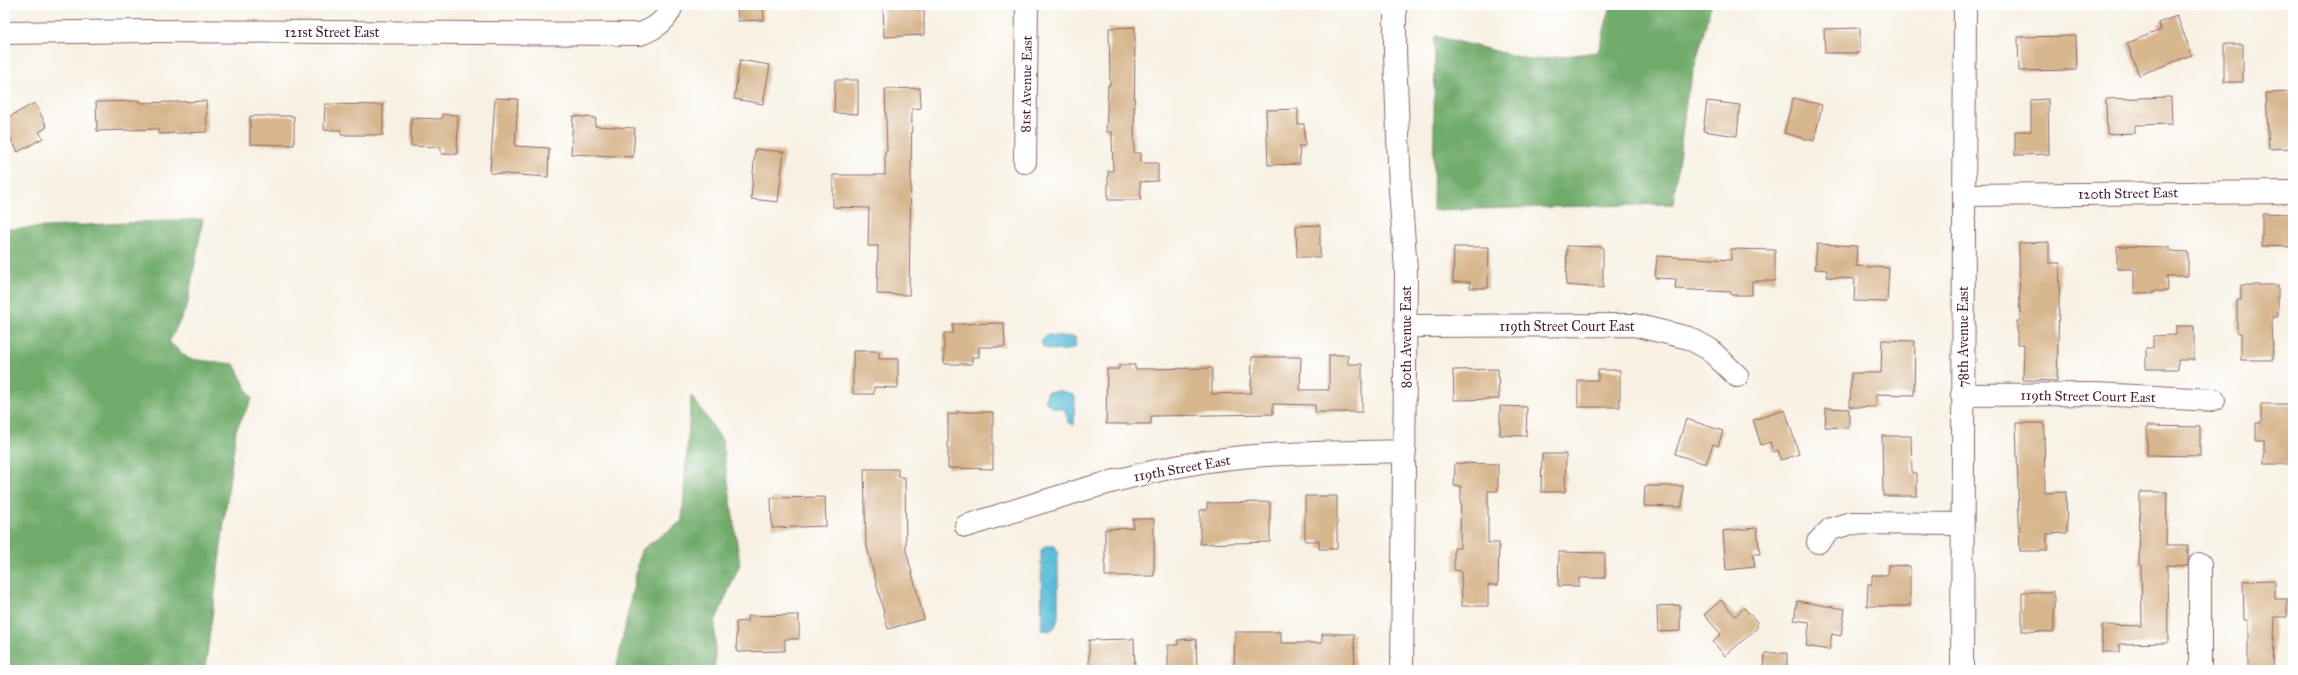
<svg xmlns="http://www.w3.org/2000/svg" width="2298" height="675" viewBox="0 0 2298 675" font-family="'IM FELL Great Primer',serif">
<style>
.forest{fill:#70ab6b;stroke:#5d654b}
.water{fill:#5abcd8;stroke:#526e82}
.building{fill:#d7b58d}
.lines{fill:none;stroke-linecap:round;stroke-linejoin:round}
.minor-casing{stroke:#87686b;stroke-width:24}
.tertiary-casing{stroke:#87686b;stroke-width:24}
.minor{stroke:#fff;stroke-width:22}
.tertiary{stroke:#fff;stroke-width:22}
.labels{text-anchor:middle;stroke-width:3;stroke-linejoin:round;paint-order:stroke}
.street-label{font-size:14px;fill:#4a1f2b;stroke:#fff}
</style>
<rect width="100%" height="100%" fill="#fff"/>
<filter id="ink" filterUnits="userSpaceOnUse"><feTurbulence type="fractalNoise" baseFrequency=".025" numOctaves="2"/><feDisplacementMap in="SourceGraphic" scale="8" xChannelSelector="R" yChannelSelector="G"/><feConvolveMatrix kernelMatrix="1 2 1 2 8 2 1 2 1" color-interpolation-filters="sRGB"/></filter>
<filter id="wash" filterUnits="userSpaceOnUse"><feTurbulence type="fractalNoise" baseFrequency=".012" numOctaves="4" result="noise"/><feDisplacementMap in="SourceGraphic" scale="16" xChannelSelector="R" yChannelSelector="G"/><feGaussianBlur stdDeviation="0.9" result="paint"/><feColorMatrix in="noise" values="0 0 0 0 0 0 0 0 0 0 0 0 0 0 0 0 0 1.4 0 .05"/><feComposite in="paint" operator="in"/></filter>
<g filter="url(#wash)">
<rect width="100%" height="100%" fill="#f8f1e3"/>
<!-- forest -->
<path class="forest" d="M1611,5H1711L1687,96L1673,204L1433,210L1435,36L1532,60L1598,52Z
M203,219L187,307L169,342L189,359L234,364L252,399L236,430L205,670H5V227L9,229Z
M691,395L722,440L740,564L715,622V670H616L641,550L682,521Z"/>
<!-- water -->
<path class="water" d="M1049,335L1075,337L1076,347C1068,352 1051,351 1043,347L1040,341Z
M1061,391L1072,394L1075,398L1074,425L1068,422L1065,410L1051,407L1045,401L1047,392Z
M1045,546H1055L1058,554V618L1055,627L1049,631L1042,629L1041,550Z"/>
<g id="blocks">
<!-- building -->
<path class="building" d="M737,5H763L764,20L738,21Z
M883,5H918V10L924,9V35L884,37Z
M2177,16L2192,55L2139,75L2127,43L2161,30L2158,23Z
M1135,27L1134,153H1141V163H1158V181L1140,182L1141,200H1108V171H1113L1112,132H1106L1108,85H1110L1109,28Z
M1860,28V53H1825L1824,29Z
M2076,36L2077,70L2019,71L2018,37Z
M2224,44H2243V82H2224Z
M740,60L770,65L763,104L734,99Z
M835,80H858V114L834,113Z
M920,88L921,108L912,109L909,295L877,294L878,246H868L869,208L833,207V175H885V151H887L885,89Z
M2293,92V148L2269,149L2266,93Z
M2171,97L2172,124L2135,125V133L2107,134L2106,99Z
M495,98L518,99L515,146L549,148L548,177L490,173Z
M1793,98L1822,105L1814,141L1784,133Z
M2048,99L2049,154L2015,155V131H2031V100Z
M140,101V103L206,101L207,132L158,134V129L97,131L96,102Z
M1707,101L1740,105L1737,136L1703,131Z
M35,103L47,127L39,132L43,138L18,152L5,128V119Z
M325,104L383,105V135H341V130H324Z
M1298,109V124H1304L1305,146H1299L1300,164L1268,165L1266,110Z
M442,114L458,115L457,154H441V147L411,146V118L442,119Z
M250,116H294V145L250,144Z
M573,116L596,118L595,126L635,128L633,157L571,154Z
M755,149L784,152L778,202L751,199Z
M2262,213L2293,214V247L2262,246Z
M1320,225V257H1297L1296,226Z
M2049,242V263H2060L2057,381L2023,380L2024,344H2017V321H2020L2019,243Z
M1817,244L1857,246L1856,266L1889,268L1887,302L1854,301L1855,279L1827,277V270L1815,269Z
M1567,246L1603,247V288L1566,285Z
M2117,246L2170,247V251L2188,252V276H2167L2168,291H2154V293H2134V269H2117Z
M1454,247H1489L1488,288H1470V282H1453Z
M1731,249L1775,250V281H1752V295H1731V292L1675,289L1676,279L1655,278L1657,256L1731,260Z
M2241,285H2278V317H2272L2273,360H2241V333H2237V300H2241Z
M1004,323L1005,347H979V357H972V364H944V333H953V324Z
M2176,326H2194V360H2178V369H2146V348H2153V336L2176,335Z
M1882,340L1915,341L1914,395L1876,394V407H1850L1851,373H1881Z
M853,351H879V359H898V388L874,387V394H853Z
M1329,355H1348V364H1362V412H1315V405L1273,404V414L1151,416V424H1106L1107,369H1119V365H1135V369L1212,368V394L1251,393L1252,357H1301L1300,390H1329Z
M1498,369L1499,399L1454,400L1453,370Z
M1598,370H1620V407H1578V380H1598Z
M2261,404H2292V464H2264V441H2256V423H2261Z
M1500,406L1527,407L1526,436L1500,435Z
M1826,408L1849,409V428L1825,427Z
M1785,410L1799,454L1781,460L1778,450L1773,452L1770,442L1761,445L1753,420Z
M957,412H993V469L948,468V414H957Z
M1686,419L1723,431L1718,446L1713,444L1706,464L1675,454Z
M2016,423H2044L2045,493L2066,492L2067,533L2047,534V551H2020Z
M2147,426L2200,427V456L2147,455Z
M1882,436H1911L1912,473H1917V496H1883Z
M1542,454H1566L1565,492H1541Z
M1455,463L1498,464V491H1488V543H1499L1498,585H1488V606H1462L1461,571L1454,570V548H1460L1461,486H1454Z
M864,469H898V477H905L906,550L924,619L888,629L866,543Z
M1645,486H1683L1682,507L1644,506Z
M2140,492H2167L2166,545H2188V566L2167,565L2168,643L2120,644V652H2102V625L2142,626L2141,565H2139Z
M1305,496H1337V549H1319V541H1305Z
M825,497L826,526L772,528L771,498Z
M1270,502V542L1200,544V510H1207V503Z
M1133,519H1154V576H1105V529L1133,528Z
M1757,528L1760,554H1753L1755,567L1726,570L1723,531Z
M1559,552L1605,553V578H1579V586H1558Z
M1888,565L1910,566V606H1867L1868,584H1872V575H1888Z
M2275,580V599H2287V617H2275L2273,670H2248V620H2244L2243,581Z
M2022,592H2054V632L2022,631Z
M1721,600L1735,616L1744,608L1757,622V628L1725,656L1713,642L1721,634L1704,615Z
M1797,601L1845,609L1841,636L1832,634L1829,650L1806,646L1810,622L1794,620Z
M1680,605V631L1658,632L1657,606Z
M799,615V639H785V651L737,652L736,622L748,621L747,616Z
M1235,632H1281V643H1322V634H1354L1355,670H1234Z
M1134,639L1135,670H1089V640Z
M1196,639L1197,670H1168V645H1178V640Z
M1765,653H1787V670H1764Z"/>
</g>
</g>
<g filter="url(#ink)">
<use href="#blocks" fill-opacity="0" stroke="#87686b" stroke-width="1"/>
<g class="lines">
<defs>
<path id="minor" d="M1395,5V51L1400,190L1406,270L1402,670
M5,33L151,31L640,34C655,29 667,21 672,5
M1025,162L1027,5
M1964,195L2293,192
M1406,326L1634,325L1689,338L1709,349L1737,376
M1962,395L2095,394L2214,400
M966,526C1039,503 1110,479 1185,465C1257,451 1332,453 1405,451
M1818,542L1831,529L1851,523L1962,524
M2200,564V670"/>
<path id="tertiary" d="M1962,670L1965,5"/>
</defs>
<!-- minor casing -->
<use href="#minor" class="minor-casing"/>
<!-- tertiary casing -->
<use href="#tertiary" class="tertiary-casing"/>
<!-- minor -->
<use href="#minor" class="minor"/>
<!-- tertiary -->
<use href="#tertiary" class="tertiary"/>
</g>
</g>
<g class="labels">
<!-- street labels -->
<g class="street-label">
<text x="332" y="37">121st Street East</text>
<text transform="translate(1026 84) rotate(-89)" y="5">81st Avenue East</text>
<text transform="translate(2128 193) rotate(-1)" y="5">120th Street East</text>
<text x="1567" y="331">119th Street Court East</text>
<text transform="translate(1406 337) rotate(-90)" y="5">80th Avenue East</text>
<text transform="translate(1963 337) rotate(-90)" y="5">78th Avenue East</text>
<text transform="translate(2088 396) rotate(1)" y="5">119th Street Court East</text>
<text transform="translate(1182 468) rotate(-10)" y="5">119th Street East</text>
</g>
</g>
<!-- margin -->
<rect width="2298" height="675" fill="none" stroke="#fff" stroke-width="20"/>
</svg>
